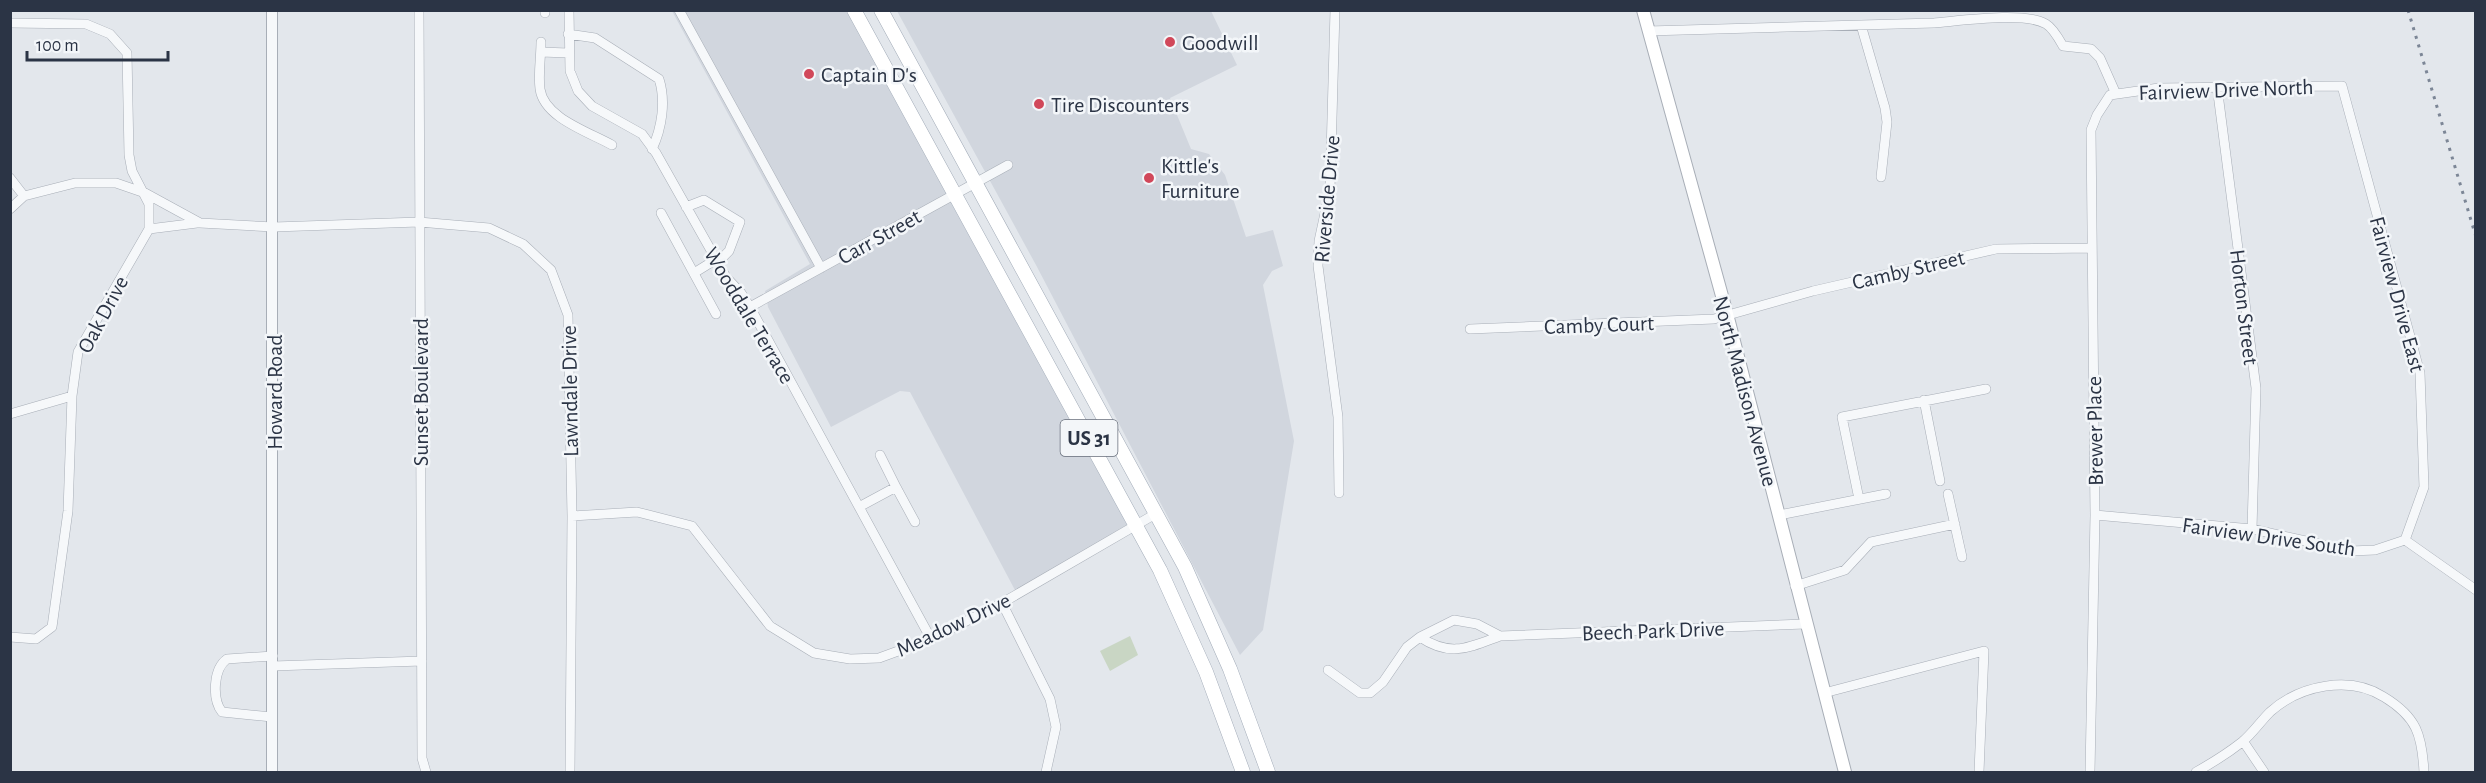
<svg xmlns="http://www.w3.org/2000/svg" width="2486" height="783" viewBox="0 0 2486 783" font-family="'Alegreya Sans',sans-serif">
<style>
.built{fill:#d1d6de}
.green{fill:#c9d6c4}
.lines{fill:none;stroke-linecap:round;stroke-linejoin:round}
.minor-casing{stroke:#a8aeb7;stroke-width:10}
.tertiary-casing{stroke:#a8aeb7;stroke-width:12}
.secondary-casing{stroke:#a8aeb7;stroke-width:14}
.primary-casing{stroke:#a2abb8;stroke-width:15}
.minor{stroke:#f6f8fa;stroke-width:9}
.tertiary{stroke:#f6f8fa;stroke-width:10}
.secondary{stroke:#fff;stroke-width:12}
.primary{stroke:#fff;stroke-width:14}
.rail{stroke:#7c8696;stroke-width:3;stroke-dasharray:3 6;stroke-linecap:butt}
.poi-dot{fill:#d1485a;stroke:#f3f6f9;stroke-width:2}
.labels{text-anchor:middle;stroke-width:5;stroke-linejoin:round;paint-order:stroke}
.shield{fill:#f3f6f9;stroke:#676e7b;stroke-width:1.5}
.shield-label{font-size:21px;font-weight:bold;fill:#2b3445}
.poi-label{font-size:22px;fill:#2b3445;stroke:#f3f6f9;text-anchor:start}
.street-label{font-size:22px;fill:#2b3445;stroke:#f3f6f9}
</style>
<rect width="100%" height="100%" fill="#e3e7ec"/>
<!-- built -->
<path class="built" d="M672,11H846L1127,525L1016,592L910,392L900,391L831,427L768,307L765,291L810,264Z
M897,11H1211L1237,65L1170,98L1191,149L1209,154L1225,175L1246,237L1273,230L1283,266L1272,271L1263,285L1294,441L1263,630L1240,655L1036,265Z"/>
<!-- green -->
<path class="green" d="M1130,636L1138,655L1110,671L1100,651Z"/>
<g class="lines">
<defs>
<path id="minor" d="M419,10L422,758L426,772
M545,10V13
M569,10L570,71L578,91L592,106L642,134L656,153L726,277L741,293L750,307L931,639
M679,10L821,268
M1335,10L1330,190L1319,241L1318,266L1338,417L1339,493
M10,23L86,24L110,34L127,53L129,155L132,171L149,204V229L78,352L72,396L68,511L52,627L36,639L10,637
M1861,25L1885,108L1887,122L1881,177
M1648,31L1934,23C1959,21 2024,11 2046,24C2053,28 2059,39 2063,46L2091,49L2100,58L2116,94
M568,34L595,38L659,79C666,101 662,128 652,149
M541,42C541,57 538,74 540,89C544,118 589,132 612,145
M541,52L568,53
M2217,86L2256,388L2252,529
M10,178L24,196
M686,207L704,200L740,222L729,251L717,263
M10,209L24,196L75,183H116L145,193L200,223L274,227L419,222L489,228L523,244L551,270L568,315L572,516L570,772
M661,213L716,314
M149,229L197,223
M694,273L715,260
M750,307L1008,165
M1470,329L1714,319L1813,291L1996,249L2092,248
M1924,400L1940,481
M10,414L72,396
M880,455L896,487
M1948,494L1962,557
M1859,499L1842,417L1986,389
M859,507L896,487L915,522
M1779,515L1886,494
M2095,515L2252,529L2351,551L2375,550L2405,540
M572,516L637,512L692,526L770,626L814,653L850,659L879,658L931,639L1002,603L1157,513
M2405,540L2476,590
M1795,586L1845,570L1871,542L1955,524
M1002,603L1050,699L1056,727L1046,772
M1454,620L1477,624L1500,636C1470,647 1451,658 1420,637Z
M1500,636L1805,624
M273,666L422,661
M1328,670L1360,693H1370L1383,682L1407,647L1420,637
M1824,693L1984,651L1979,772
M272,717L222,712C212,699 213,669 227,659L273,656
M2243,741L2264,772
M2090,772L2095,515L2091,130L2097,115L2110,95L2159,88L2342,86L2420,373L2424,487L2405,540
M2196,772C2212,763 2228,753 2242,742C2252,734 2260,722 2270,712C2300,685 2350,675 2384,697C2417,717 2422,735 2424,772"/>
<path id="tertiary" d="M272,772V10"/>
<path id="secondary" d="M1643,10L1727,314L1845,772"/>
<path id="primary" d="M854,10L1160,570L1206,672L1243,772
M881,10L1185,567L1230,669L1268,772"/>
</defs>
<!-- minor casing -->
<use href="#minor" class="minor-casing"/>
<!-- tertiary casing -->
<use href="#tertiary" class="tertiary-casing"/>
<!-- secondary casing -->
<use href="#secondary" class="secondary-casing"/>
<!-- primary casing -->
<use href="#primary" class="primary-casing"/>
<!-- minor -->
<use href="#minor" class="minor"/>
<!-- tertiary -->
<use href="#tertiary" class="tertiary"/>
<!-- secondary -->
<use href="#secondary" class="secondary"/>
<!-- primary -->
<use href="#primary" class="primary"/>
<!-- rail -->
<path class="rail" d="M2408,10L2476,237"/>
</g>
<!-- markers -->
<g class="poi-dot">
<circle cx="1170" cy="42" r="6"/>
<circle cx="809" cy="74" r="6"/>
<circle cx="1039" cy="104" r="6"/>
<circle cx="1149" cy="178" r="6"/>
</g>
<g class="labels">
<!-- shield labels -->
<rect class="shield" x="1060.5" y="420" width="57" height="36" rx="4.5"/>
<g class="shield-label">
<text x="1089" y="445">US 31</text>
</g>
<!-- poi labels -->
<g class="poi-label">
<text x="1182" y="50">Goodwill</text>
<text x="821" y="82">Captain D's</text>
<text x="1051" y="112">Tire Discounters</text>
<text x="1161" y="173">Kittle's<tspan x="1161" dy="25">Furniture</tspan></text>
</g>
<!-- street labels -->
<g class="street-label">
<text transform="translate(2226 89) rotate(-2)" y="8">Fairview Drive North</text>
<text transform="translate(1326 199) rotate(-85)" y="8">Riverside Drive</text>
<text transform="translate(879 236) rotate(-29)" y="8">Carr Street</text>
<text transform="translate(1908 269) rotate(-13)" y="8">Camby Street</text>
<text transform="translate(2398 294) rotate(75)" y="8">Fairview Drive East</text>
<text transform="translate(2245 307) rotate(83)" y="8">Horton Street</text>
<text transform="translate(102 314) rotate(-62)" y="8">Oak Drive</text>
<text transform="translate(750 315) rotate(59)" y="8">Wooddale Terrace</text>
<text transform="translate(1599 324) rotate(-2)" y="8">Camby Court</text>
<text transform="translate(569 391) rotate(-91)" y="8">Lawndale Drive</text>
<text transform="translate(1746 391) rotate(75)" y="8">North Madison Avenue</text>
<text transform="translate(274 392) rotate(-90)" y="8">Howard Road</text>
<text transform="translate(420 392) rotate(-90)" y="8">Sunset Boulevard</text>
<text transform="translate(2094 431) rotate(-91)" y="8">Brewer Place</text>
<text transform="translate(2269 536) rotate(8)" y="8">Fairview Drive South</text>
<text transform="translate(953 624) rotate(-25)" y="8">Meadow Drive</text>
<text transform="translate(1653 630) rotate(-2)" y="8">Beech Park Drive</text>
</g>
</g>
<!-- border -->
<rect width="2486" height="783" fill="none" stroke="#2b3445" stroke-width="24"/>
<!-- scale -->
<path d="M27 51v9h141v-9" fill="none" stroke="#2b3445" stroke-width="3"/>
<text x="36" y="51" font-size="18" fill="#2b3445" stroke="#f3f6f9" stroke-width="4.5" paint-order="stroke">100 m</text>
</svg>
